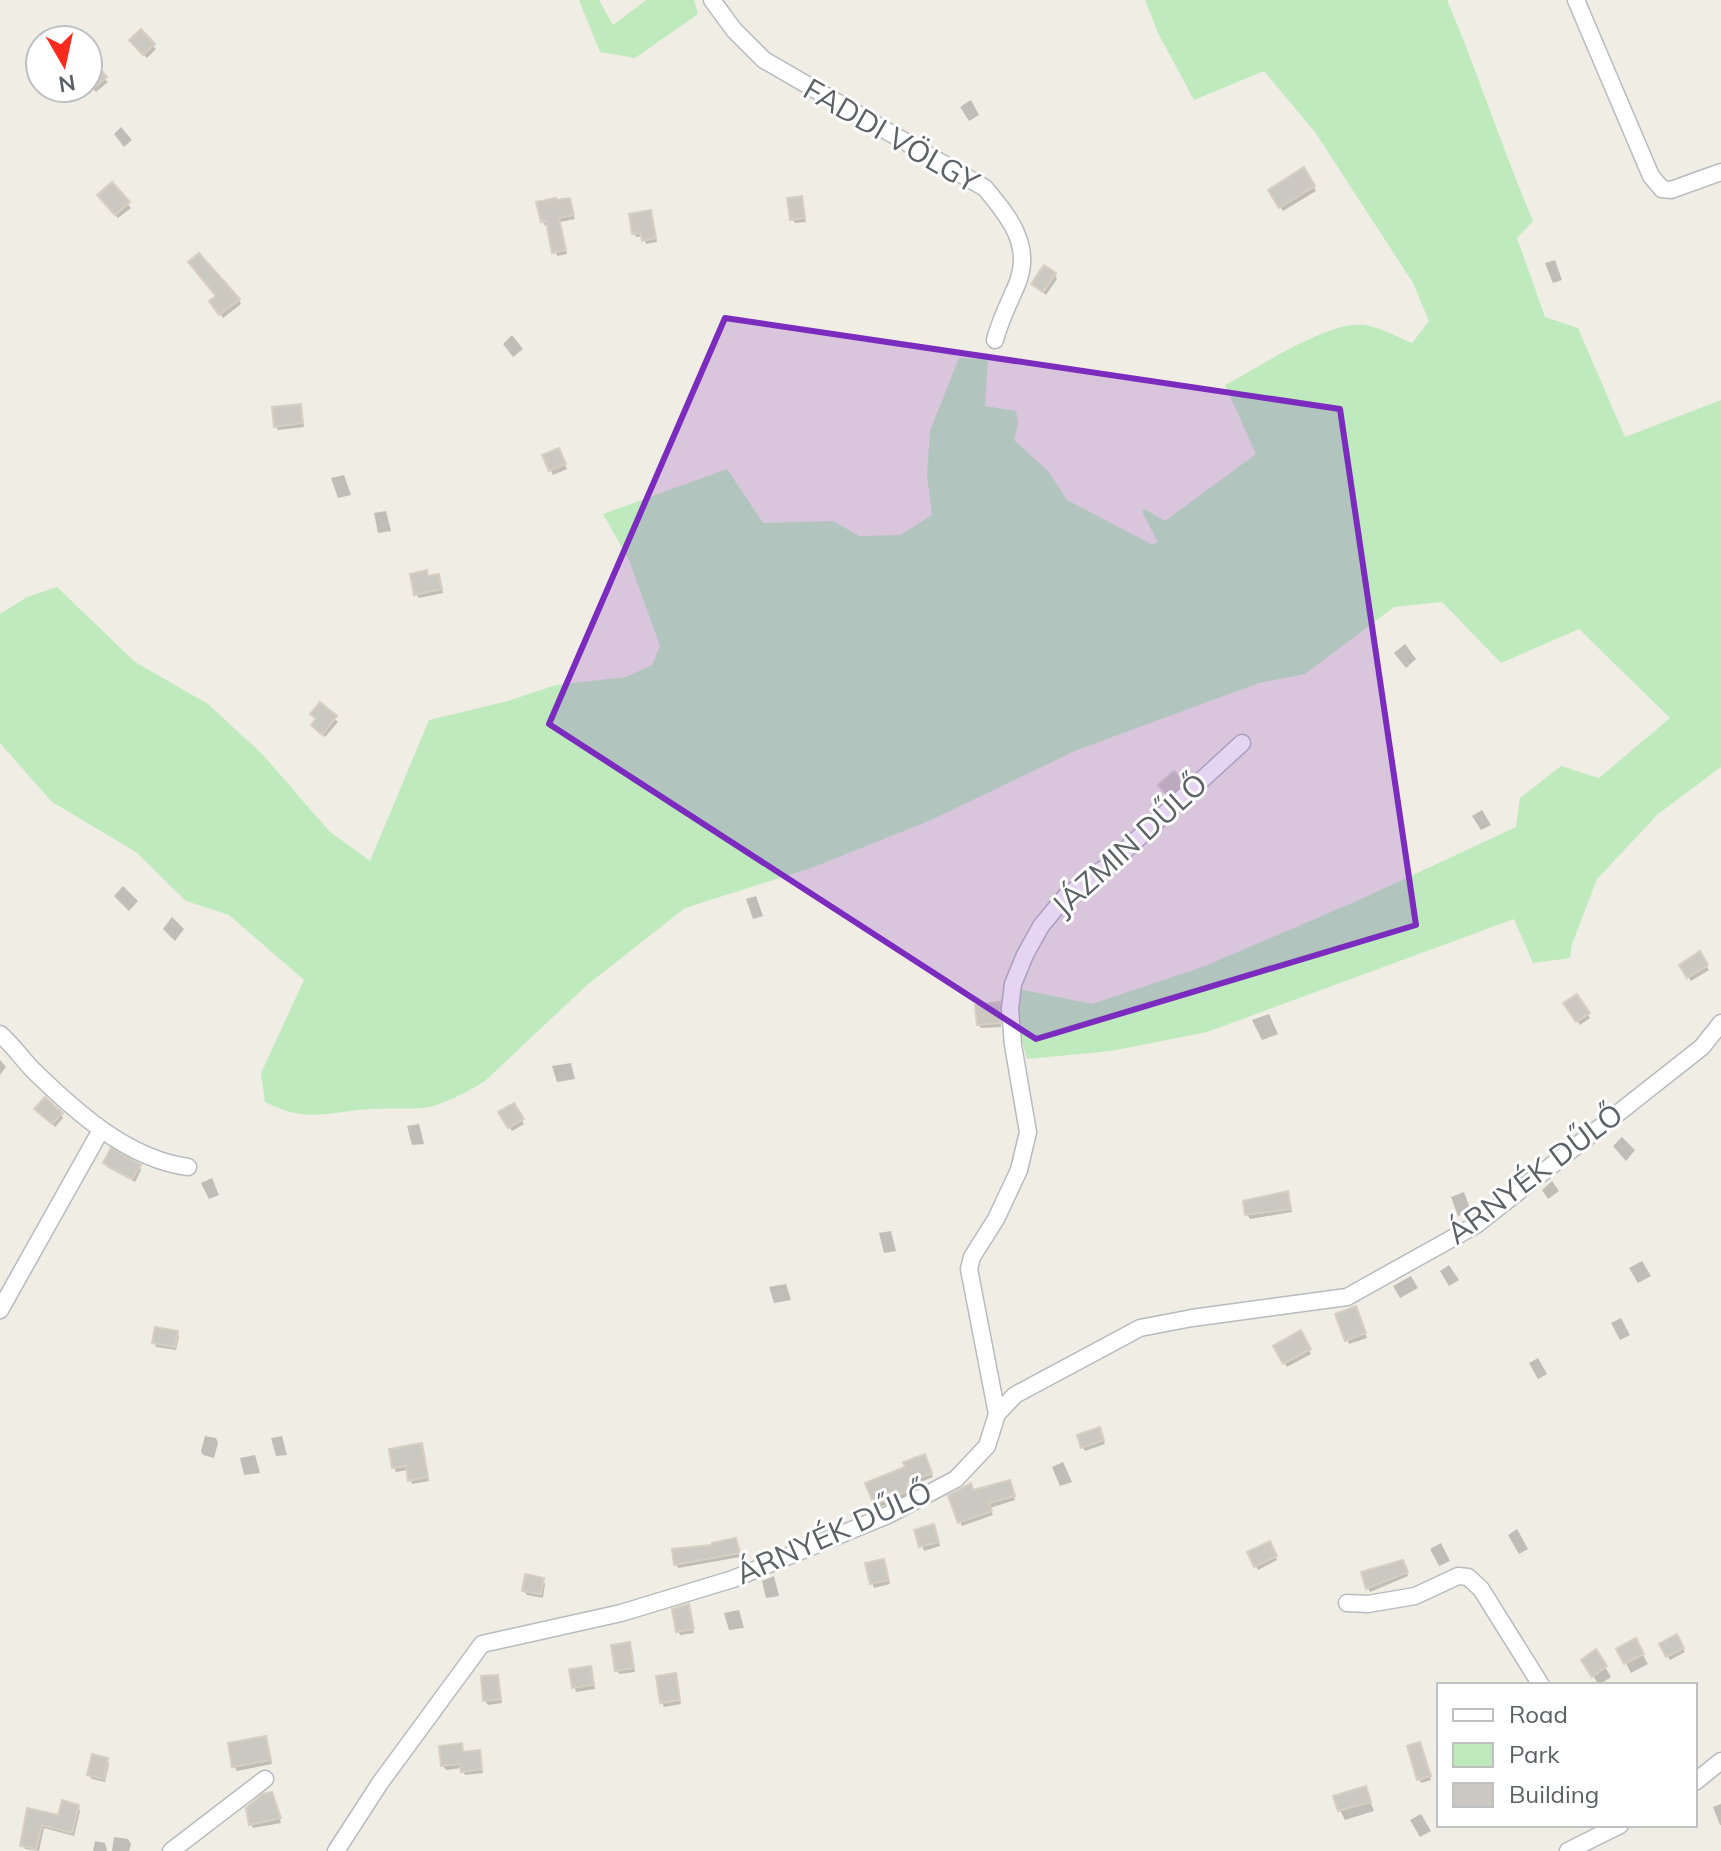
<svg xmlns="http://www.w3.org/2000/svg" width="1721" height="1851" viewBox="0 0 1721 1851" font-family="Mulish,sans-serif">
<style>
.green{fill:#bfeabe}
.shadow{fill:#0003}
.building{fill:#cbc8c1;stroke:#d6cfc2;stroke-width:2}
.lines{fill:none;stroke-linecap:round;stroke-linejoin:round}
.street-casing{stroke:#b7bbbf;stroke-width:19}
.street{stroke:#fff;stroke-width:16}
.marked{fill:#7b2cbf;fill-opacity:0.2;stroke:#7b2cbf;stroke-width:6;stroke-linejoin:round}
.labels{text-anchor:middle;stroke-width:6;stroke-linejoin:round;paint-order:stroke}
.street-label{font-size:30px;fill:#5c6166;stroke:#fff}
</style>
<rect width="100%" height="100%" fill="#f0ede4"/>
<!-- green -->
<path class="green" d="M579,0H599L613,25L646,0H694L698,14L635,58L600,52Z
M1145,0H1447C1478,73 1502,148 1533,221L1517,238L1545,317L1578,328L1625,437L1721,400V767L1658,814L1597,879L1572,944L1570,958L1533,963L1514,919L1207,1032L1111,1051L1027,1059L1018,1027L1019,989L1092,1004L1205,966L1359,900L1516,827L1520,798L1561,766L1599,778L1670,718L1579,629L1501,663L1442,602L1394,607L1305,674L1259,683L1077,750L931,820L811,868L685,908L587,985L485,1081C467,1092 444,1105 423,1108C406,1109 390,1108 373,1109C330,1111 307,1124 265,1102L261,1073L304,980L229,915L186,901L136,852L52,802L0,743V614L27,597L57,587L135,662L208,704L264,756L329,831L370,861L429,720L508,701L556,685L626,677L652,665L660,646L629,560L603,514L727,469L763,523L833,521L859,536L900,535L932,515L927,475L930,431L959,358L988,359L985,406L1016,411L1018,423L1014,440L1048,471L1067,500L1151,544L1158,543L1142,511L1145,509L1165,521L1256,454L1225,385C1258,368 1330,319 1366,325C1382,328 1397,337 1412,343L1429,321L1413,283L1315,132L1264,71L1194,100L1158,33Z"/>
<!-- shadow -->
<path class="shadow" d="M141,32L156,49L147,58L134,45Z
M88,66L108,82L96,92L88,83Z
M971,100L979,115L969,121L960,107Z
M121,127L132,140L124,147L114,134Z
M1303,170L1316,191L1283,211L1270,191Z
M112,185L131,208L118,218L102,200Z
M801,198L806,222L795,223L792,219Z
M569,200L575,219L560,222L567,254L557,256L548,225L545,226L543,222Z
M650,212L657,242L646,244L643,236L636,237L634,233Z
M1555,260L1562,280L1553,283L1545,263Z
M1055,275L1057,279L1046,295L1034,284Z
M218,297L239,300L241,304L223,318L214,306Z
M512,335L523,349L513,357L503,344Z
M300,406L304,427L278,430L276,426Z
M560,454L567,469L553,475L544,456Z
M344,475L351,495L338,498L331,478Z
M386,511L391,531L378,533L374,513Z
M438,576L443,593L419,598L416,594Z
M1405,644L1416,659L1406,668L1394,653Z
M320,705L338,722L325,737L313,725L318,720L312,714Z
M1182,783L1184,787L1171,799L1163,789Z
M1482,810L1491,825L1481,830L1472,816Z
M123,886L138,901L129,911L114,896Z
M756,896L763,916L753,919L746,899Z
M172,917L184,929L175,941L163,929Z
M1699,954L1709,970L1691,981L1681,965Z
M1576,997L1590,1018L1580,1025L1566,1004Z
M999,1004L1001,1027L981,1028L978,1024Z
M1269,1014L1278,1034L1262,1040L1252,1020Z
M0,1060L6,1067L0,1075Z
M571,1063L575,1079L557,1082L552,1066Z
M513,1106L524,1124L512,1131L501,1113Z
M37,1109L61,1114L63,1118L55,1127Z
M419,1124L424,1144L412,1145L407,1126Z
M1622,1137L1635,1150L1626,1161L1613,1146Z
M105,1163L139,1166L141,1170L135,1182L107,1167Z
M212,1178L219,1195L209,1199L201,1183Z
M1552,1181L1559,1191L1548,1199L1542,1190Z
M1464,1192L1471,1211L1458,1216L1451,1197Z
M1289,1197L1292,1212L1250,1219L1247,1214Z
M891,1231L896,1251L884,1253L879,1233Z
M1642,1261L1651,1276L1638,1283L1629,1268Z
M1449,1265L1459,1280L1449,1286L1440,1271Z
M1411,1276L1418,1288L1400,1298L1393,1286Z
M786,1284L791,1300L774,1303L769,1287Z
M1357,1313L1367,1338L1349,1344L1338,1315Z
M1621,1318L1630,1335L1620,1340L1611,1323Z
M177,1333L179,1337L176,1350L156,1347L154,1342Z
M1300,1333L1311,1354L1287,1367L1275,1347Z
M1538,1358L1547,1374L1538,1379L1529,1363Z
M1101,1433L1105,1444L1085,1451L1083,1447Z
M205,1436L216,1438L218,1443L214,1458L203,1455L201,1451Z
M282,1436L287,1455L276,1456L271,1438Z
M421,1445L429,1481L412,1484L408,1470L396,1472L394,1467Z
M255,1455L260,1473L244,1475L240,1458Z
M926,1460L933,1477L908,1487L911,1495L878,1508L875,1504Z
M1063,1462L1072,1482L1060,1486L1052,1467Z
M1011,1486L1015,1500L990,1508L993,1515L962,1526L951,1497Z
M1517,1529L1528,1549L1519,1554L1508,1535Z
M935,1531L940,1546L924,1551L917,1532Z
M735,1540L740,1557L678,1568L676,1564Z
M1441,1543L1450,1561L1439,1566L1430,1549Z
M1269,1544L1277,1560L1258,1570L1249,1553Z
M884,1561L890,1584L874,1588L872,1583Z
M1405,1566L1408,1576L1370,1592L1368,1588Z
M774,1576L779,1596L766,1598L762,1581Z
M543,1580L545,1584L543,1598L527,1595L524,1591Z
M688,1606L694,1633L680,1635L678,1631Z
M739,1610L744,1628L729,1630L724,1613Z
M1676,1636L1685,1652L1670,1660L1661,1644Z
M1635,1641L1648,1664L1631,1673L1619,1650Z
M629,1644L635,1672L619,1674L617,1670Z
M1596,1652L1611,1677L1599,1685L1589,1670Z
M590,1668L595,1689L576,1692L571,1671Z
M675,1676L681,1704L664,1707L662,1702Z
M497,1677L502,1703L488,1705L485,1701Z
M265,1738L272,1764L237,1771L234,1766Z
M461,1745L464,1754L479,1752L483,1773L465,1775L462,1768L446,1770L443,1766Z
M1422,1748L1431,1780L1421,1783L1419,1779Z
M107,1760L109,1764L105,1782L92,1779L89,1775Z
M1365,1788L1374,1811L1345,1820L1340,1810Z
M274,1799L281,1823L253,1828L251,1824Z
M1721,1804V1825H1720L1713,1807Z
M78,1806L80,1811L74,1836L44,1828L39,1851L25,1849L23,1845L28,1823L59,1818Z
M1421,1814L1431,1831L1420,1837L1410,1820Z
M114,1837L128,1839L131,1844L129,1851H112Z
M95,1841L105,1843L107,1851H93Z"/>
<!-- building -->
<path class="building" d="M141,29L155,44L143,55L129,40Z
M88,55L107,77L88,93Z
M1304,167L1315,186L1279,208L1268,190Z
M112,182L130,202L115,215L97,195Z
M802,196L805,218L790,220L787,198Z
M556,198V200L570,198L574,215L559,218L566,250L552,253L546,221L541,222L536,202Z
M651,210L656,238L642,241L641,233L632,234L629,214Z
M199,253L240,299L219,315L209,301L216,296L188,262Z
M1044,265L1056,273L1043,292L1031,284Z
M301,404L303,423L274,427L272,407Z
M559,448L566,464L549,471L542,455Z
M427,570L428,576L439,574L442,589L414,595L410,574Z
M320,702L337,716L322,735L311,725L316,719L310,714Z
M1174,771L1184,782L1168,796L1158,785Z
M1700,951L1708,965L1687,978L1679,965Z
M1577,994L1590,1013L1576,1022L1563,1003Z
M1000,1002V1023L977,1025L975,1005Z
M45,1097L63,1113L52,1124L34,1109Z
M514,1103L524,1119L508,1128L498,1112Z
M111,1148L141,1165L132,1179L103,1163Z
M1288,1191L1291,1209L1245,1215L1243,1201Z
M1356,1306L1366,1333L1345,1341L1335,1314Z
M155,1327L178,1331L175,1347L152,1343Z
M1301,1330L1311,1349L1283,1364L1273,1346Z
M1100,1427L1104,1440L1081,1448L1077,1435Z
M422,1443L428,1477L408,1481L406,1466L392,1468L389,1449Z
M925,1454L932,1473L907,1483L910,1490L874,1505L865,1483L905,1467L903,1462Z
M1010,1480L1015,1496L989,1503L992,1511L958,1523L948,1496L971,1483L973,1490Z
M934,1524L939,1542L919,1547L914,1530Z
M736,1538L740,1553L674,1565L672,1549L712,1545V1543Z
M1270,1541L1277,1556L1254,1567L1247,1552Z
M884,1559L889,1580L870,1584L865,1563Z
M1403,1560L1408,1572L1366,1589L1361,1572Z
M525,1574L544,1578L541,1594L522,1591Z
M689,1604L694,1629L676,1632L672,1609Z
M1677,1634L1684,1648L1666,1657L1659,1644Z
M1636,1638L1644,1654L1624,1664L1616,1649Z
M630,1642L634,1668L615,1671L611,1645Z
M1596,1649L1607,1666L1592,1677L1581,1660Z
M591,1666L594,1685L572,1688L569,1669Z
M676,1673L680,1700L660,1703L656,1676Z
M498,1675L501,1699L483,1701L481,1676Z
M266,1736L271,1760L232,1767L228,1743Z
M1420,1742L1431,1776L1417,1780L1407,1746Z
M462,1743L463,1752L480,1750L482,1769L461,1772L460,1764L441,1766L439,1746Z
M92,1754L108,1758L104,1779L87,1775Z
M1366,1786L1371,1802L1338,1811L1333,1796Z
M272,1792L281,1818L249,1825L246,1808L263,1794Z
M62,1800L79,1805L72,1833L42,1825L36,1849L20,1846L27,1808L58,1815Z"/>
<g class="lines">
<defs>
<path id="street" d="M712,0L734,30L764,60L985,188C1008,216 1032,244 1018,282C1010,301 1000,320 995,340
M1576,0L1651,176L1662,189L1671,190L1721,172
M0,1034C13,1045 22,1059 34,1071C76,1112 128,1159 188,1167
M0,1310L101,1130
M997,1414L969,1269L972,1257L996,1219L1019,1170L1028,1132L1013,1045L1010,1009L1013,984L1025,955L1041,926L1065,897L1109,865L1242,743
M1347,1603L1368,1604L1415,1596L1458,1576L1468,1577L1481,1589L1541,1685
M1695,1782L1721,1761
M171,1851L265,1779
M336,1851L380,1783L482,1644L621,1613L733,1579L888,1515L956,1479L987,1446L997,1414L1015,1395L1140,1328L1192,1318L1347,1297L1476,1225L1702,1047L1721,1023
M1568,1851L1620,1825"/>
</defs>
<!-- street casing -->
<use href="#street" class="street-casing"/>
<!-- street -->
<use href="#street" class="street"/>
</g>
<!-- marked area -->
<path class="marked" d="M725,318L1340,409L1416,925L1036,1039L549,724Z"/>
<g class="labels">
<!-- street labels -->
<g class="street-label">
<text transform="translate(891 136) rotate(30)" y="10">FADDI VÖLGY</text>
<text transform="translate(1130 845) rotate(-42)" y="10">JÁZMIN DŰLŐ</text>
<text transform="translate(1535 1174) rotate(-37)" y="10">ÁRNYÉK DŰLŐ</text>
<text transform="translate(834 1533) rotate(-24)" y="10">ÁRNYÉK DŰLŐ</text>
</g>
</g>
<!-- legend -->
<rect x="1437" y="1683" width="260" height="144" fill="#ffffff" stroke="#bec0c2" stroke-width="2"/>
<rect x="1453" y="1709" width="40" height="12" fill="#ffffff" stroke="#bec0c2" stroke-width="2"/>
<text x="1509" y="1723" font-size="24" fill="#5c6166">Road</text>
<rect x="1453" y="1743" width="40" height="24" fill="#bfeabe" stroke="#bec0c2" stroke-width="2"/>
<text x="1509" y="1763" font-size="24" fill="#5c6166">Park</text>
<rect x="1453" y="1783" width="40" height="24" fill="#cbc8c1" stroke="#bec0c2" stroke-width="2"/>
<text x="1509" y="1803" font-size="24" fill="#5c6166">Building</text>
<!-- north arrow -->
<g transform="translate(64 64) rotate(171)"><circle r="38" fill="#ffffff" stroke="#bec0c2" stroke-width="2"/>
<path d="M0-6L14 30L0 20L-14 30Z" fill="#fb2a1f"/>
<text y="-12" font-size="22" font-weight="bold" text-anchor="middle" fill="#5c6166">N</text>
</g>
</svg>
